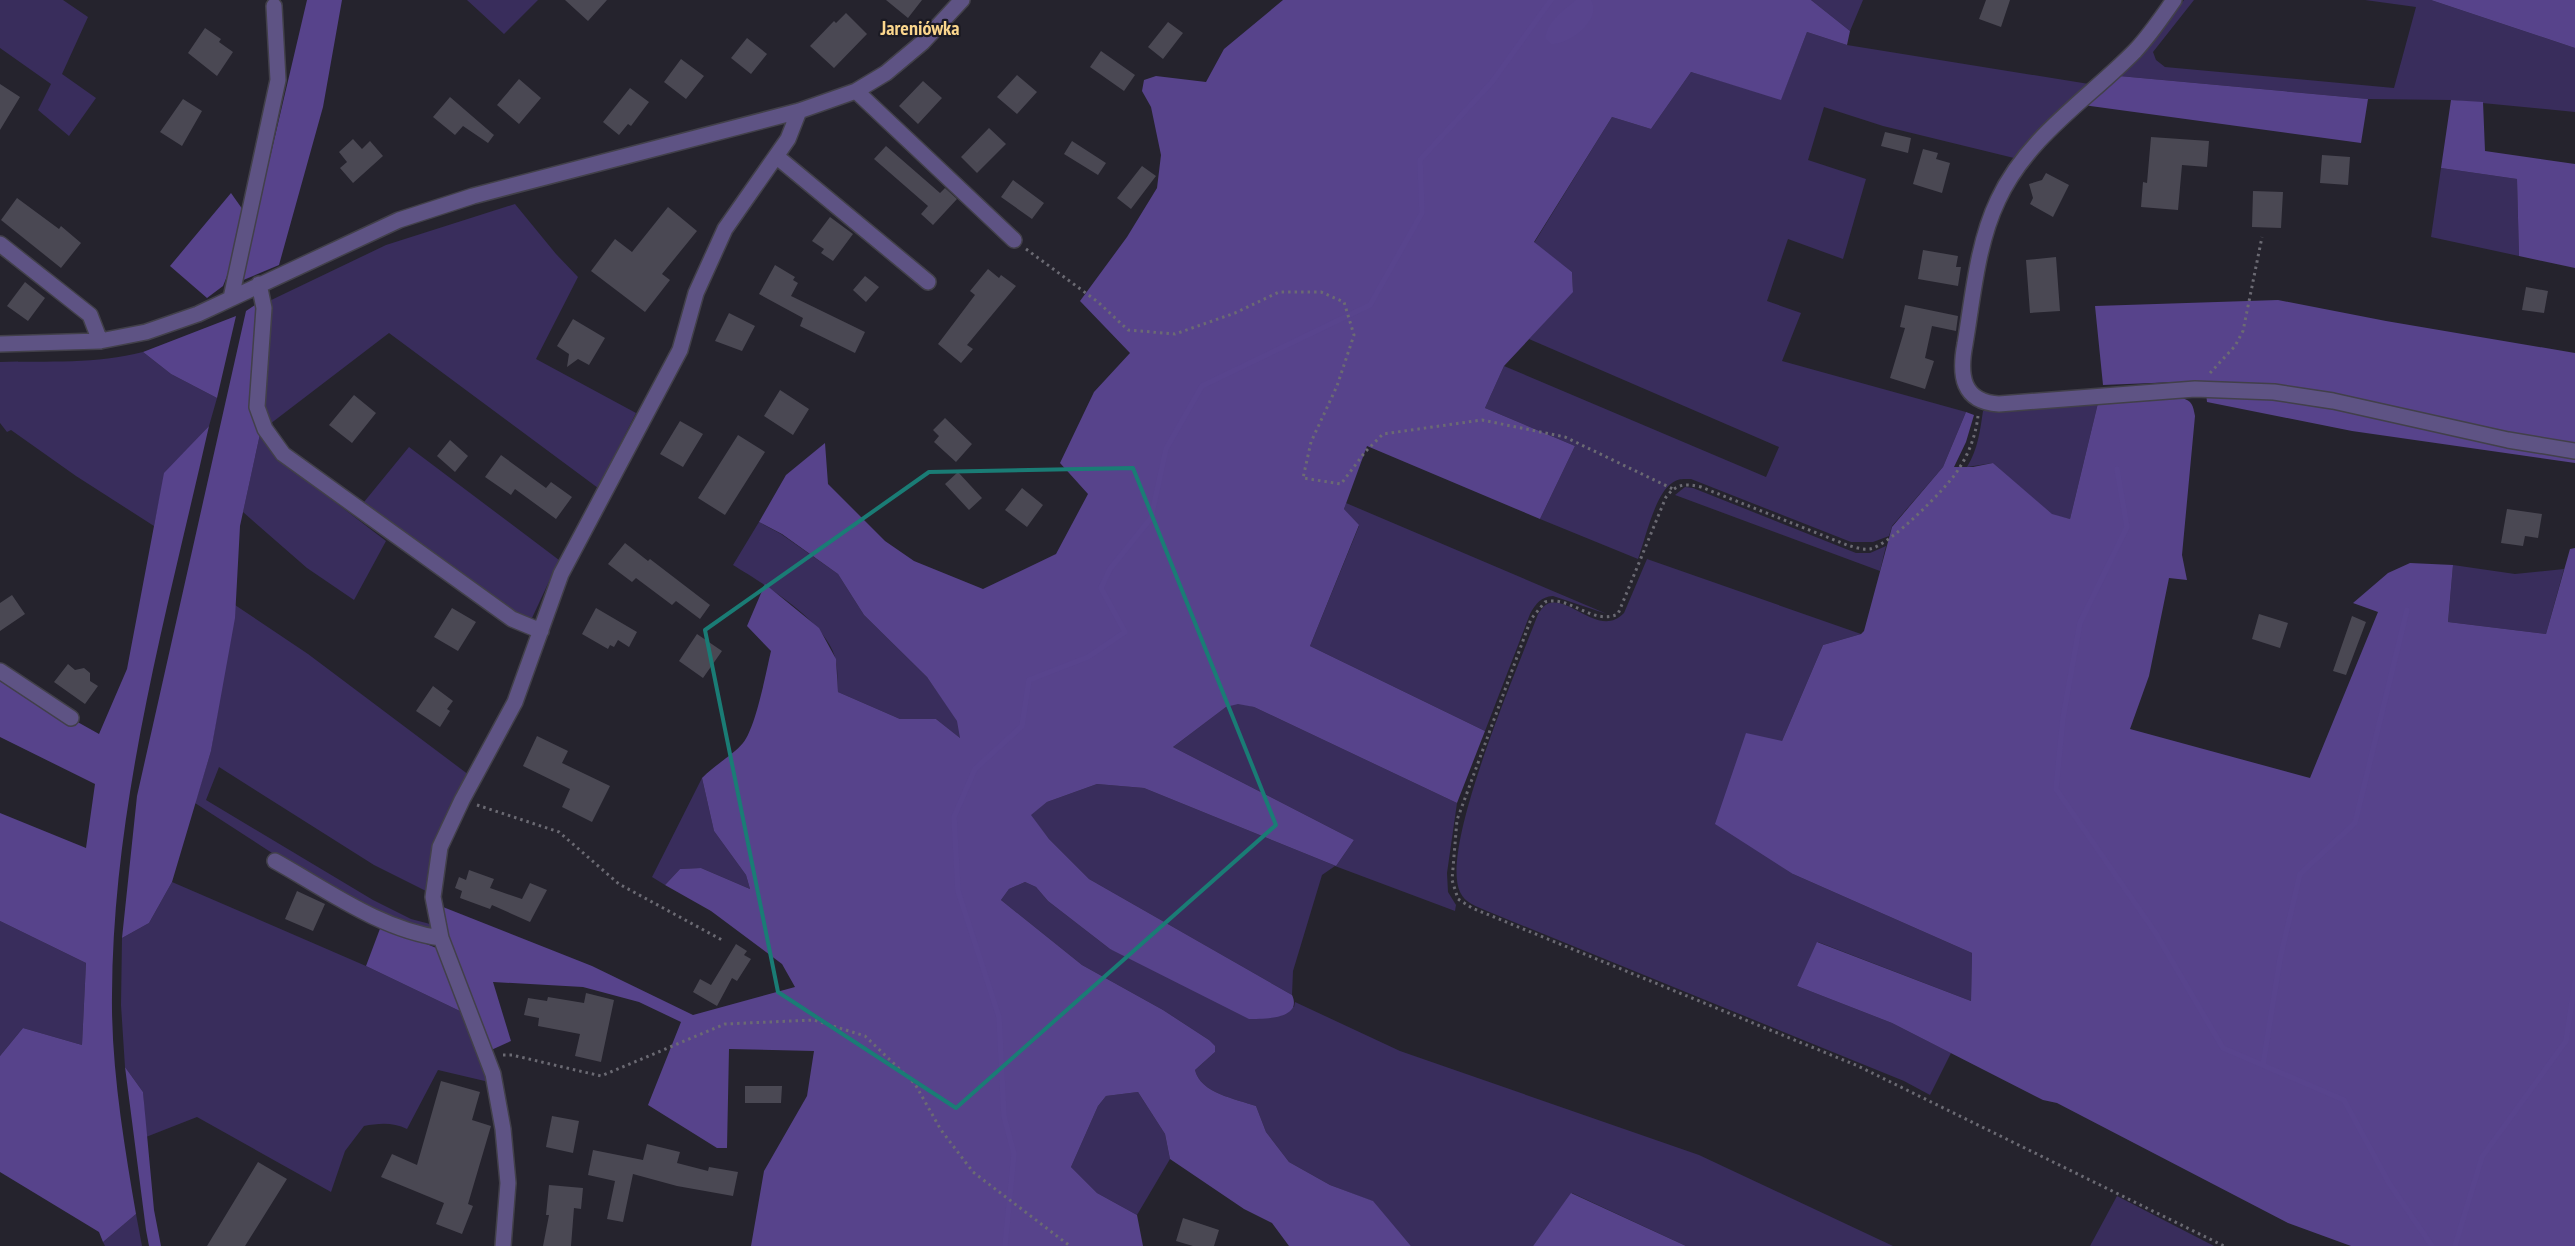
<svg xmlns="http://www.w3.org/2000/svg" width="2575" height="1246" viewBox="0 0 2575 1246" font-family="'PT Sans Narrow',sans-serif">
<style>
.green{fill:#392d5c}
.forest{fill:#57438b}
.water{fill:#58448d}
.lines{fill:none;stroke-linecap:round;stroke-linejoin:round}
.stream{stroke:#58448d;stroke-width:5.5}
.building{fill:#4a4853}
.minor-casing{stroke:#42404a;stroke-width:18}
.path{stroke:#6b6a73;stroke-width:3;stroke-dasharray:2.5 4;stroke-linecap:butt}
.minor{stroke:#5e5384;stroke-width:15}
.marked{fill:none;stroke:#1a7c75;stroke-width:4;stroke-linejoin:round}
.labels{text-anchor:middle;stroke-width:4.5;stroke-linejoin:round;paint-order:stroke}
.quarter-label{font-size:20px;font-weight:bold;fill:#fbd68d;stroke:#1b1a23}
</style>
<rect width="100%" height="100%" fill="#25232d"/>
<!-- green -->
<path class="green" d="M0,0H63L88,17L62,74L96,98L69,136L38,110L51,84L0,48Z
M467,0H538L504,34Z
M1811,0H1863L1850,31Z
M2184,0H2194L2153,52L2156,60L2165,67L2394,88L2416,7L2365,0H2431L2575,48V112L2451,100L2368,99L2119,76L2139,58Z
M1807,32L1847,45L2089,84L2029,148L2014,158L1883,126L1824,107L1808,160L1866,179L1843,259L1788,239L1767,301L1801,313L1782,361L1966,412L1943,467L1892,526L1889,536L1873,542H1851L1691,479C1684,479 1678,478 1672,483C1655,494 1645,540 1638,559L1540,519L1575,446L1485,408L1504,366L1766,477L1779,447L1529,339L1573,291L1572,272L1534,243L1612,117L1651,129L1691,72L1781,99Z
M2441,168L2517,179L2519,256L2431,237Z
M515,204L556,254L578,277L536,359L636,413L598,488L389,333L270,424L263,411L265,303L386,245Z
M143,352L171,374L217,398L209,426L165,473L154,526L76,476L11,430L7,432L0,423V362C48,361 97,364 143,352Z
M2098,403L2070,519L2052,515L1993,463L1967,467C1978,449 1980,431 1983,411Z
M260,434L276,457L386,541L354,600L307,568L243,512Z
M409,447L559,560L532,618L515,617L364,502Z
M1685,487L1693,488L1856,553H1870L1886,546L1880,571L1675,495Z
M1346,503L1607,614L1553,596C1541,597 1536,603 1530,614L1485,731L1310,646L1359,526L1344,509Z
M759,522L781,534L838,574L864,615L927,677L958,721L961,739L936,719H900L838,692C837,682 838,671 836,661C829,623 764,584 733,565Z
M1647,559L1861,634L1823,645L1782,741L1793,874L1972,953L1971,1001L1818,942L1797,986L1892,1023L1951,1053L1930,1095L1904,1081L1487,911C1476,906 1465,903 1460,892C1439,847 1519,666 1538,614C1541,610 1544,605 1549,603C1572,597 1600,638 1624,613Z
M2453,565L2515,574L2564,569L2546,634L2448,622Z
M235,605L308,654L469,775C451,812 427,848 426,891L374,865L219,767L206,800L373,900L411,919L430,924L431,930L386,918L289,864L195,803L211,751Z
M1238,703L1254,707L1457,803L1447,873L1448,892L1456,905L1455,911L1335,866L1322,875L1293,971L1292,995L1089,879L1049,839L1030,815L1047,802L1097,784L1144,788L1336,866L1354,840L1173,747L1226,707Z
M702,778L714,831L746,875L750,889L701,868L680,869L665,885L652,877Z
M172,882L366,966L464,1013L489,1082L438,1070L407,1129C393,1122 379,1123 364,1126L345,1151L331,1192L197,1117L146,1137L143,1092L125,1067L121,1005L122,938L149,923Z
M1025,882L1036,887L1048,901L1110,949L1294,1007L1295,1002L1400,1051L1699,1155L1893,1246H1686L1572,1193L1533,1246H1411L1372,1201L1330,1185L1289,1162L1266,1132L1256,1106C1236,1099 1200,1093 1195,1070L1215,1052L1209,1040L1163,1010L1082,965L1001,900L1009,889Z
M0,921L86,963L82,1045L23,1028L0,1056Z
M1138,1092L1165,1134L1170,1159L1137,1215L1097,1193L1071,1167L1098,1106L1106,1096Z
M2117,1196L2214,1246H2090Z
M136,1214L142,1246H105L103,1242Z"/>
<!-- forest -->
<path class="forest" d="M307,0H342L323,107L279,265L241,281Z
M1283,0H1811L1850,31L1847,45L1807,32L1781,100L1691,72L1651,129L1612,117L1534,242L1572,272L1573,292L1504,366L1485,408L1575,446L1540,519L1367,446L1344,509L1359,525L1310,646L1485,731L1457,803L1254,707L1238,704L1226,707L1173,747L1354,840L1336,866L1144,788L1097,784L1047,802L1031,815L1049,839L1089,879L1292,995C1303,1019 1264,1019 1249,1019L1110,949L1048,901L1036,887L1025,882L1009,889L1001,900L1082,965L1163,1010L1209,1040L1215,1046V1052L1195,1070C1200,1093 1236,1099 1256,1106L1266,1132L1289,1162L1330,1185L1373,1201L1411,1246H1289L1272,1223L1244,1209L1170,1159L1165,1134L1138,1092L1106,1096L1098,1106L1071,1167L1097,1193L1137,1215L1143,1246H751L764,1171L807,1096L814,1051L729,1049L727,1148H717L648,1105L681,1022L639,1002L583,987L493,982L511,1041L489,1051L449,942L443,907L592,966L693,1015L795,987L782,964L711,911L665,885L680,869L701,868L750,889L746,875L714,831L702,778C715,765 734,754 743,743C756,727 766,672 771,651L747,626L765,584L819,628L836,659L838,692L900,719H936L960,738L957,721L927,677L864,615L838,574L782,534L759,522L786,475L825,443L828,484L885,541L914,561L983,589L1056,554L1088,494L1060,463L1094,392L1130,353L1080,301L1127,237L1157,188L1161,155L1151,107L1142,91L1144,80L1156,76L1206,82L1224,49Z
M2431,0H2575V48Z
M2119,76L2368,99L2361,143L2083,105Z
M2451,100L2483,102L2485,151L2575,164V268L2519,256L2517,179L2441,168Z
M231,193L243,210L237,251L223,286L207,298L170,266Z
M2278,300L2386,321L2575,353V463L2352,431L2207,402L2205,384L2176,382L2103,385L2095,306Z
M255,305L258,307L256,368L250,409L260,434L240,526L235,618L211,751L172,882L149,923L122,938L137,796L246,311Z
M236,316L217,398L171,374L143,352Z
M2182,398C2192,401 2193,405 2195,416L2182,555L2187,580L2169,578L2149,676L2130,729L2310,778L2378,612L2353,603L2388,573L2410,563L2453,565L2448,622L2546,634L2570,549L2575,548V1246H2351L2288,1223L2057,1103L2043,1100L1892,1023L1797,986L1817,942L1971,1001L1972,953L1793,874L1715,824L1746,733L1782,741L1823,645L1861,634L1864,631L1892,527L1943,467L1966,412L1974,415L1966,442L1954,467H1973L1993,463L2052,514L2070,519L2098,403Z
M209,426C167,613 113,802 112,995C111,1066 124,1144 136,1214L103,1242L99,1232L0,1172V1056L23,1028L82,1045L86,963L0,921V813L86,848L95,784L0,737V681L69,726L74,720L99,734L127,669L164,473Z
M381,926L439,949L464,1013L366,966Z
M125,1067L143,1092L154,1210L161,1246H149L146,1230Z
M1571,1193L1686,1246H1533Z"/>
<!-- water -->
<path class="water" d="M1576,0H1591C1603,20 1569,45 1551,44L1545,38C1548,20 1563,11 1576,0Z"/>
<g class="lines">
<!-- stream -->
<path class="stream" d="M2117,469L2127,527L2080,623L2063,718L2056,789L2155,932L2223,1048L2344,1100L2389,1183L2432,1246
M2263,1065L2280,959L2300,874L2355,823L2407,610
M1005,1246L1014,1154L1004,1116L999,1017L958,891L954,817L975,769L1022,726L1029,680L1088,657L1125,632L1101,588L1110,569L1151,518L1166,449L1202,386L1370,305L1422,213L1420,160L1492,82L1551,0
M2455,1246L2482,1157L2566,1041L2575,982"/>
</g>
<!-- building -->
<path class="building" d="M565,0H607L588,21Z
M886,0H922L908,18Z
M1986,0H2010L2001,27L1979,19Z
M846,13L867,34L834,68L810,46L834,21L836,23Z
M1168,22L1183,33L1163,59L1148,47Z
M205,28L221,39L219,42L233,52L217,76L188,53Z
M747,38L767,54L751,74L731,58Z
M1101,51L1135,75L1124,91L1090,67Z
M681,59L704,76L686,99L664,82Z
M1017,75L1037,92L1017,114L997,97Z
M519,79L541,98L519,124L497,105Z
M923,81L942,98L918,124L899,106Z
M0,84L20,97L0,130Z
M630,88L649,102L631,126L628,124L619,135L603,122Z
M450,97L494,135L488,143L463,126L455,135L433,117Z
M183,99L202,111L182,146L160,132Z
M989,128L1006,144L977,173L961,157Z
M1885,132L1911,138L1908,153L1881,146Z
M2151,137L2209,141L2207,167L2182,165L2178,210L2141,207L2143,182L2147,183Z
M353,139L362,149L370,141L383,156L353,183L340,168L347,162L339,152Z
M1072,141L1106,163L1098,175L1064,154Z
M886,146L940,193L945,188L957,199L933,225L921,214L928,206L874,159Z
M1923,149L1938,153L1936,159L1950,163L1942,193L1913,184Z
M2322,155L2350,157L2348,185L2320,183Z
M1142,166L1156,176L1131,209L1117,198Z
M2046,173L2069,185L2053,217L2030,204L2033,198L2029,184L2042,180Z
M1013,180L1044,203L1032,219L1001,197Z
M2253,191L2283,192L2281,228L2252,227Z
M17,198L59,229L61,226L81,243L61,268L1,220Z
M668,207L697,231L662,274L670,280L645,312L591,271L615,239L632,252Z
M830,217L853,234L833,261L821,253L824,249L812,241Z
M1923,250L1958,256L1956,267H1961L1958,286L1918,279Z
M2056,257L2060,311L2030,313L2026,260Z
M775,265L795,277L793,280L798,283L791,296L865,332L855,353L800,326L803,318L759,294Z
M988,269L999,278L1001,275L1016,286L967,345L973,349L961,363L938,344L975,295L970,291Z
M865,276L879,287L866,302L853,290Z
M25,282L45,298L28,321L7,306Z
M2526,287L2548,291L2544,313L2522,310Z
M1905,305L1958,316L1956,331L1932,326L1925,358L1934,361L1925,389L1890,378L1905,328L1900,327Z
M729,313L755,326L742,351L715,341Z
M573,319L605,338L589,365L578,359L567,367L569,354L557,346Z
M780,390L809,409L793,435L764,416Z
M354,395L376,413L352,443L329,425Z
M945,418L972,444L956,462L934,442L939,436L933,430Z
M680,421L703,434L683,467L660,454Z
M738,435L765,452L725,515L698,498Z
M450,440L468,456L455,472L437,456Z
M501,455L546,488L551,482L572,497L556,519L515,489L511,495L485,477Z
M958,472L982,498L969,510L945,484Z
M1022,488L1043,505L1027,527L1005,510Z
M2507,509L2542,514L2538,538L2525,536L2523,546L2501,543Z
M625,543L648,561L650,559L710,605L700,619L676,601L672,605L636,578L632,582L608,564Z
M12,595L25,614L0,631V603Z
M452,608L476,622L458,651L434,637Z
M596,608L637,632L629,647L618,640L614,647L610,645L608,649L582,634Z
M2259,614L2288,623L2280,648L2252,639Z
M2352,616L2366,622L2346,675L2333,671Z
M697,634L722,651L703,678L679,661Z
M68,664L75,670L84,668L90,673V681L98,686L85,704L54,682Z
M433,686L453,701L447,709L450,711L440,727L416,711Z
M537,736L568,751L562,763L610,786L592,822L562,807L570,789L523,766Z
M469,870L494,879L490,888L522,899L530,883L547,890L530,922L492,905L490,909L460,898L462,891L455,888L459,877L466,880Z
M297,891L325,904L313,931L285,919Z
M736,944L747,951L744,955L751,959L737,981L732,978L717,1006L693,992L700,979L711,985Z
M586,993L614,1000L601,1062L575,1056L580,1034L538,1026L539,1018L524,1015L528,998L547,1001L548,997L584,1003Z
M441,1081L480,1092L472,1120L491,1126L468,1204L473,1206L462,1234L436,1224L444,1203L381,1177L392,1154L417,1165Z
M745,1086H782L781,1103H745Z
M552,1116L579,1121L573,1153L546,1147Z
M647,1144L680,1152L677,1163L708,1171L709,1167L738,1172L733,1196L677,1186L633,1174L623,1222L607,1219L615,1181L588,1175L593,1150L643,1160Z
M258,1162L287,1179L245,1246H207Z
M549,1185L583,1188L581,1209L574,1208L571,1246H543L549,1215H546Z
M1183,1218L1219,1230L1214,1246H1193L1176,1241Z"/>
<g class="lines">
<defs>
<path id="minor" d="M2174,0C2162,17 2150,35 2135,51C2088,99 2027,137 1998,200C1977,244 1973,297 1965,344C1959,375 1962,402 1999,404L2195,389L2274,392L2333,401L2508,440L2575,451
M856,91L1014,240
M776,156L928,282
M0,244L90,315L100,341
M259,284L264,308L257,407L265,429L283,454L512,619L541,631
M231,298L278,80L274,6
M0,344L100,341L146,332L198,314L399,220L473,196L799,111L856,91L886,73L923,42L962,0
M0,671L71,718
M275,861C327,890 381,930 441,938
M503,1246L508,1183L503,1129L493,1074L441,938L433,897L440,847L462,800L515,702L561,574L680,350L696,293L725,229L788,139L799,111"/>
</defs>
<!-- minor casing -->
<use href="#minor" class="minor-casing"/>
<!-- path -->
<path class="path" d="M1026,249L1098,302L1128,330L1175,334L1235,313L1279,292H1321L1344,302L1354,335L1337,386L1311,442L1303,478L1341,484L1365,452L1383,434L1482,420L1565,437L1673,489
M2210,373L2235,346L2243,331L2262,237
M1978,416C1976,434 1969,454 1958,470C1947,488 1890,545 1870,549C1862,550 1854,547 1847,545L1701,487C1685,483 1676,484 1666,497L1618,614C1593,626 1570,595 1545,602L1531,619L1457,820L1452,880L1458,899L1472,908L1858,1066L2224,1246
M477,805L559,832L619,884L722,940
M503,1055H512L601,1076L725,1024L814,1020L865,1036L915,1084L941,1130L973,1172L1070,1246"/>
<!-- minor -->
<use href="#minor" class="minor"/>
</g>
<!-- marked area -->
<path class="marked" d="M1133,468L1276,825L956,1108L778,992L705,630L929,472Z"/>
<g class="labels">
<!-- quarter labels -->
<g class="quarter-label">
<text x="920" y="35">Jareniówka</text>
</g>
</g>
</svg>
